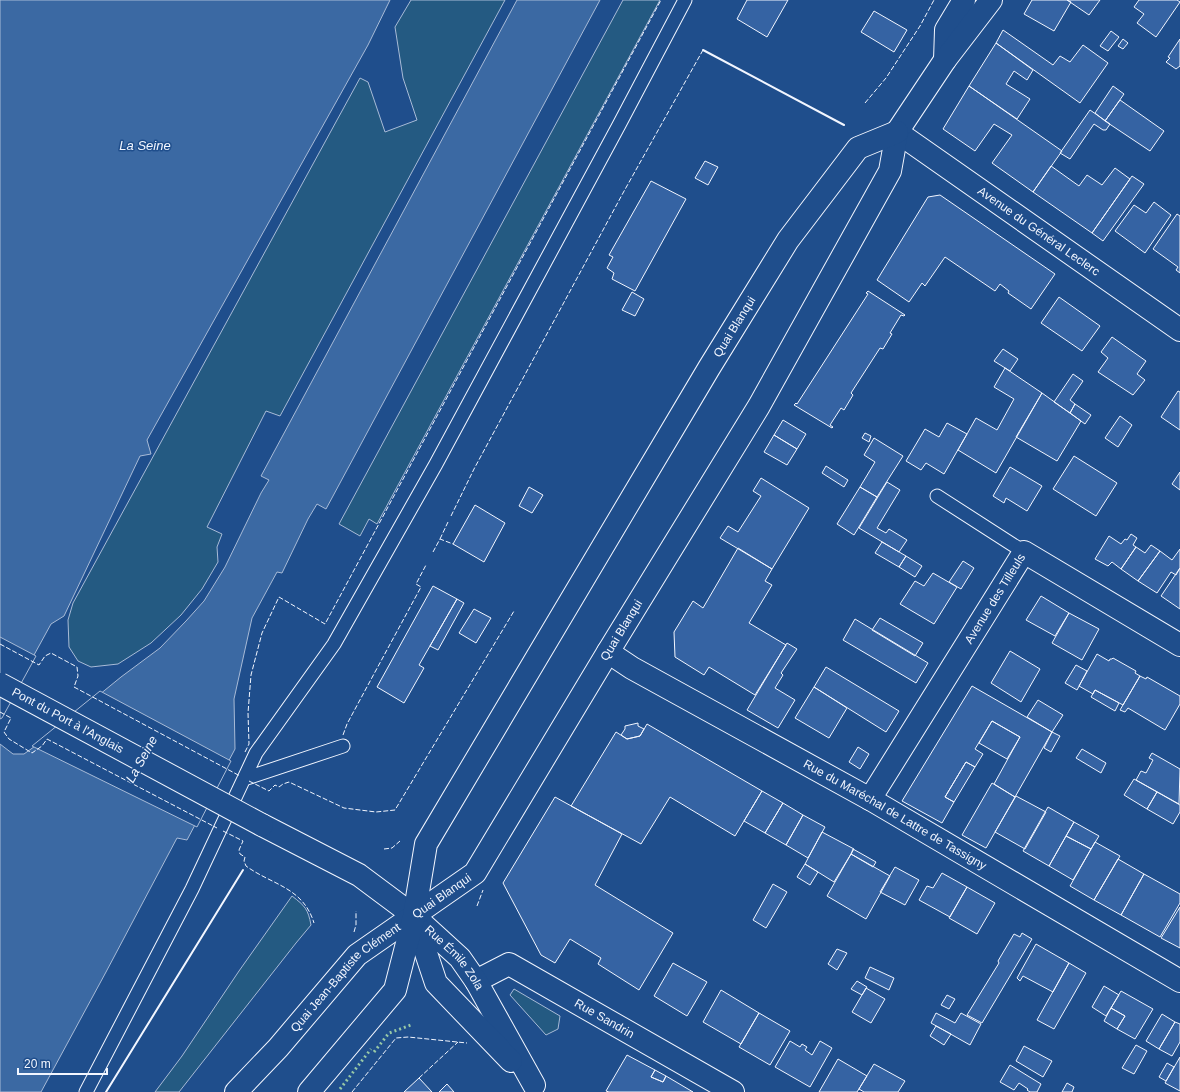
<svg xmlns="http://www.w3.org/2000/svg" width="1180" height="1092" viewBox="0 0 1180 1092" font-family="Helvetica,sans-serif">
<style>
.green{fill:#245a82;stroke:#a8bbd7}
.water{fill:#3b69a3;stroke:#a8bbd7}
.pier{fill:#1f4e8c;stroke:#a8bbd7}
.building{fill:#3563a3;stroke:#f2f6ff}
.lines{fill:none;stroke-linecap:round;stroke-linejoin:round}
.service-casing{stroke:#f2f6ff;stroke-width:15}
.minor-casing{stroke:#f2f6ff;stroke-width:24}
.secondary-casing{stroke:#f2f6ff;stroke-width:24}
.service{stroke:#1f4e8c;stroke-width:13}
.minor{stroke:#1f4e8c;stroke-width:22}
.secondary{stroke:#1f4e8c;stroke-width:22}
.secondary-bridge-casing{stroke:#f2f6ff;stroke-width:24;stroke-linecap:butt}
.secondary-bridge{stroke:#1f4e8c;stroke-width:22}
.hedge{stroke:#97c8a6;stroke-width:3;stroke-dasharray:2 3;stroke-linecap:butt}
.fence{stroke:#f2f6ff;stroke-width:1;stroke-dasharray:5 2;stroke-linecap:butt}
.wall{stroke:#f2f6ff;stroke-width:2}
.labels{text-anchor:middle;stroke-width:3;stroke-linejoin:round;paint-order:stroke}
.street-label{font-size:12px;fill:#f2f6ff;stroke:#1f4e8c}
.water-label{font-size:13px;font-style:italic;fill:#f2f6ff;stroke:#1f4e8c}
</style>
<rect width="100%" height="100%" fill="#1f4e8c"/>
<!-- green -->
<path class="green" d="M411,0H505L280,416L266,411L207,527L222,534L217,547L218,562L202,589L181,615L151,643L118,664L91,667L78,661L69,647L68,620L73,603L360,78L368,82L385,132L417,120L403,78L395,27Z
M623,0H660L377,524L369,519L360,536L339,524Z
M292,896C305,906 308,909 311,925L296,943L179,1092H155L182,1056L239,971Z
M514,989L560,1016L558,1029L546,1035L510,995Z"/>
<!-- water -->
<path class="water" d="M0,0H390L368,45L147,440L151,454L140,456L64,616L51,624L0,717Z
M517,0H600L326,509L317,504L308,519L282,573L277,572L252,618L234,699L235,749L187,840L177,838L106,972L41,1092H0V744L13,754H24L45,739L121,677L160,648L186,621L204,601L225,567L261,493L269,480L261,476Z"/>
<!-- pier -->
<path class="pier" d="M0,637L36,656L2,718L0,719Z
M100,691L231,761L197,827L32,746Z"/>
<!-- building -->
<path class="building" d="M747,0H788L767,37L737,19Z
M1032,0H1067L1071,2L1054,31L1024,14Z
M1067,0H1100L1089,15Z
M1139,0H1177L1180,2L1156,37L1137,23L1144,14L1134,7Z
M874,11L907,30L894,52L861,32Z
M1003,30L1053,65L1060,56L1070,62L1083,45L1108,63L1080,103L996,43Z
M1111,31L1119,37L1108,51L1100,46Z
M1123,39L1128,43L1123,49L1118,46Z
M1180,39V66L1176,69L1166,62L1170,58L1168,57Z
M996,43L1033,70L1027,80L1014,71L1006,84L1030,99L1017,119L969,86Z
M969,86L1062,151L1033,192L992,163L1012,135L994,124L975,151L943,129Z
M1113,86L1124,94L1105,121L1095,113Z
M1120,100L1164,131L1150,151L1105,121Z
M1090,110L1110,124L1106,130H1103L1094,124L1070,159L1060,153Z
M705,161L718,167L708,185L695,178Z
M1051,166L1079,186L1087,175L1102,185L1115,168L1130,179L1092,233L1033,192Z
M1132,176L1144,184L1103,241L1092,233Z
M651,181L686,199L635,291L612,279L614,273L607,268L613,257L609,255Z
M940,195L1055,274L1031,309L1008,293L1009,291L1000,284L995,291L945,257L925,286L922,283L909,302L877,280L928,197Z
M1154,202L1171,215L1145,253L1115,231L1134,205L1146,213Z
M1177,214L1180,216V273L1176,270L1178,267L1153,249Z
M868,291L905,315L904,316L901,315L890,333L892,334L883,349L880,348L851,393L853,395L844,410L841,408L830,425L833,427L832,428L794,405L796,403L797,404L868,294L866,293Z
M632,292L644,299L635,316L622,310Z
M1059,297L1100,326L1082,351L1041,323Z
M1112,337L1146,361L1137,374L1145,380L1133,395L1098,372L1108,358L1101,352Z
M1003,349L1018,359L1010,371L994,361Z
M1005,368L1042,393L996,473L958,450L976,418L997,430L1014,399L994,387Z
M1073,374L1083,381L1070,400L1075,404L1070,413L1054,402Z
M1178,391L1180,392V430L1161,417Z
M1042,393L1081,421L1057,461L1016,437Z
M1075,404L1091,415L1085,424L1070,413Z
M1120,416L1132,425L1118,447L1105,438Z
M783,420L806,434L797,449L774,435Z
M947,423L967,434L944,474L926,463L921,470L906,461L925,429L939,437Z
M865,433L871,436L869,442L862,438Z
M774,435L797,449L787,465L764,452Z
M874,438L903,456L877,497L860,487L875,462L864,455Z
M1074,456L1117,483L1096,516L1053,489Z
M826,466L848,480L844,487L822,473Z
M1010,467L1042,486L1027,511L1006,498L1004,503L993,496Z
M1180,472V490L1172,484Z
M761,478L809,508L772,569L720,538L728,526L738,532L761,496L753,491Z
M887,482L900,490L877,528L886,533L889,529L907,540L899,552L859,528Z
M529,487L543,495L532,513L519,506Z
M860,487L877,497L854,535L837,524Z
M475,505L505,523L484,562L453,544Z
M1131,534L1137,538L1133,545L1136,547L1121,569L1112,562L1108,566L1095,559L1109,536L1121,544L1125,539L1127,540Z
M882,542L906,556L899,567L875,553Z
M1151,545L1160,551L1138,581L1121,569L1136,547L1145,553Z
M738,548L772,569L765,581L772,585L749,623L786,645L755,695L709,667L704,675L675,657L674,632L693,601L703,608Z
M1180,549V568L1176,575L1171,572L1157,593L1138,581L1160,551L1172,560Z
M906,556L922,566L915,577L899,567Z
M963,561L974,568L961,589L949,582Z
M1180,568V609L1161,596Z
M933,573L957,587L934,624L900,604L915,581L924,586Z
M433,586L457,599L419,665L424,668L404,703L377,687Z
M1041,596L1069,613L1055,636L1026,620Z
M457,599L464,603L438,650L430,646Z
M474,609L491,618L476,643L459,633Z
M1069,613L1099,629L1082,660L1052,643Z
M880,618L923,643L915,656L872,630Z
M855,619L928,663L916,683L843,640Z
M787,643L797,649L781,673L783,675L775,688L795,700L778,728L747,710Z
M1010,651L1040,669L1021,702L991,683Z
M1097,654L1109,661L1110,659H1112L1113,658L1136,671L1135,673L1140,676L1123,705L1095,690L1093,694L1079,686Z
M1076,665L1087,671L1077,690L1065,683Z
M826,667L899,711L886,732L814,687Z
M1140,676L1146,679L1147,677L1180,696V704L1165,730L1128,708L1125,712L1120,710Z
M972,686L1052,732L1015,797L994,784L1020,737L992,721L975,749L983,754L975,767L966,762L945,797L954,802L942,823L902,801Z
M814,687L847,708L829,738L795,718Z
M1095,690L1119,703L1115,711L1091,697Z
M1038,700L1063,715L1052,732L1027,717Z
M992,721L1020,737L1007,759L979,743Z
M638,723V726L644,729L640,736L627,739L621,735L625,729V726Z
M647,724L762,791L735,836L670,797L641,844L571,806L616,732L627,739L640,736Z
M1052,732L1060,736L1051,752L1044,748Z
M858,747L869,754L860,769L849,762Z
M1082,749L1106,763L1101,773L1076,758Z
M1152,753L1180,769L1179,804L1136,780L1141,771L1146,773L1153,760L1149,758Z
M966,762L975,767L954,802L945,797Z
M1134,779L1157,792L1147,809L1124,795Z
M992,783L1015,797L986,848L962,835Z
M762,791L783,803L765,833L744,821Z
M1157,792L1180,805V812L1173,824L1147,809Z
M1016,796L1046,812L1025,849L995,832Z
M555,797L622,834L595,885L673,933L639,990L598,964L601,958L570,939L555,963L541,955L503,883Z
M783,803L803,815L786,845L765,833Z
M1048,807L1074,822L1049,866L1023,851Z
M803,815L825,827L808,858L786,845Z
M1074,822L1099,836L1091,849L1066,836Z
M822,832L854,849L834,882L805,864Z
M1066,836L1091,849L1073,880L1049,866Z
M1095,842L1120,856L1094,900L1070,886Z
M853,849L876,862L873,867L851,854Z
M851,854L890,876L866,919L827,896Z
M1118,859L1144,874L1121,915L1094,900Z
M805,864L818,872L810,885L797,877Z
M895,867L919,880L905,905L880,892Z
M942,873L967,887L950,917L919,900L927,886L933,888Z
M1144,874L1180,894V903L1160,937L1121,915Z
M773,884L787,892L766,928L753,920Z
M967,887L995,903L977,934L949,918Z
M1180,907V948L1161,938Z
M1022,933L1032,939L982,1023L967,1015L999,963L998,961L1014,934L1020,937Z
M1036,944L1069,963L1053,992L1023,976L1020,981L1017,978Z
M837,949L847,953L837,970L828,964Z
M673,963L707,982L687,1016L654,996Z
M1069,963L1086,973L1054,1029L1037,1020Z
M870,967L894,978L889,990L865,978Z
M857,981L867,987L862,995L851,989Z
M1104,986L1119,995L1106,1016L1092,1007Z
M866,988L885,999L871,1023L852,1012Z
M721,990L759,1013L741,1044L703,1022Z
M1121,991L1153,1009L1135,1039L1117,1029L1125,1016L1111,1008Z
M947,995L955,999L949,1009L941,1005Z
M1111,1008L1125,1016L1117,1029L1104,1021Z
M759,1013L790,1031L770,1065L739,1047Z
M936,1013L955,1023L961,1013L981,1024L970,1045L931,1023Z
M1162,1014L1175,1022L1159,1049L1146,1041Z
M1175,1022L1180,1024V1042L1172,1056L1159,1049Z
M936,1026L951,1034L944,1045L930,1036Z
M790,1041L800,1047L802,1044L807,1047L805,1050L812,1055L820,1041L832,1048L810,1087L775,1067Z
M1136,1045L1147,1051L1134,1074L1122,1068Z
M1024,1046L1052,1061L1043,1077L1016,1061Z
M627,1055L655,1070L651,1077L663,1082L666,1076L693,1092H609L606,1091Z
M1180,1057V1091L1165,1083Z
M838,1059L867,1076L857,1092H819Z
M1167,1063L1174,1067L1166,1081L1159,1077Z
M874,1064L905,1081L898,1092H864L859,1089Z
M1010,1065L1041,1084L1037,1092H1030L1027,1090L1028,1089L1019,1083L1014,1090L1000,1082Z
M655,1070L666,1076L663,1082L651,1077Z
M419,1078L432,1092H404Z
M1067,1083L1074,1087L1072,1092H1062Z
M447,1084L454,1092H439Z"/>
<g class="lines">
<defs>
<path id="service" d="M937,496L1024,552
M244,779L343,746
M86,1092L192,889L256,753L334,644L436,464L619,125L685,0"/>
<g id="minor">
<path id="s1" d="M897,132L1180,330"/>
<path id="s2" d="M608,652L632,668L870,799L1180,981"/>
<path id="s3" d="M870,799L1024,552L1180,645"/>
<path id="s4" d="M476,981L509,964L733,1092"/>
</g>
<g id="secondary">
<path d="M945,60L946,30L964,0"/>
<path id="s5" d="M262,825L359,875L414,916L460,958L476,981L534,1085"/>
<path d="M414,917L436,983L511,1061"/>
<path id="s6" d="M236,1092L278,1048L357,955L475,873L608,652L759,406L890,171L897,132L945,60L991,0"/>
<path id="s7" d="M309,1092L395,990L414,916L426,844L709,368L788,240L858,148L897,132"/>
</g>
</defs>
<!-- service casing -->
<use href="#service" class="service-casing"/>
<!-- minor casing -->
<use href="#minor" class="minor-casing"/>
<!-- secondary casing -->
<use href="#secondary" class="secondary-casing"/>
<!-- service -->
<use href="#service" class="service"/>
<!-- minor -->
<use href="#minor" class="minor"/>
<!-- secondary -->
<use href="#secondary" class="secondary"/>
<defs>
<g id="secondary-bridge">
<path id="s8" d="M0,684L262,825"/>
</g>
</defs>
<!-- secondary-bridge casing -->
<use href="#secondary-bridge" class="secondary-bridge-casing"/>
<!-- secondary-bridge -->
<use href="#secondary-bridge" class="secondary-bridge"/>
<!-- hedge -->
<path class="hedge" d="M374,1052L389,1033L411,1025
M340,1089L371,1049"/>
<!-- fence -->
<path class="fence" d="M865,103L886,78L920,26L934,0
M451,516L474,469L623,193L703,50
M440,539L448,522
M433,552L440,539L453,544
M0,644L39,665L45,656L51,653L77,667L78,676L74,687L240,776
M0,712L11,718L4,732L9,739L32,753L42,746L47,739L217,828
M343,735L347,724L368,685L421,587L416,584L426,565
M245,752L249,744L248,713L251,675L262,633L279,597L325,624L661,0
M249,781L269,791L275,785L279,787L283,784L289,782L344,808L376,812L395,810L514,611
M223,831L243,841L239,850L240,854L245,857L244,861L246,866C272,885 303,887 314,923
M384,849L392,848L400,841
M477,906L483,890
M354,932L356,925V911
M419,1078L458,1042
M352,1092L396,1038L408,1037L467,1043"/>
<!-- wall -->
<path class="wall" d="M703,50L844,125
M106,1092L243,870"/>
</g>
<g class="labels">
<!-- street labels -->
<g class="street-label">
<text dy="4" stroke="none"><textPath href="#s1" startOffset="173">Avenue du Général Leclerc</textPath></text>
<text dy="4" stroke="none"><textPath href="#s7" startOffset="885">Quai Blanqui</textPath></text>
<text dy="4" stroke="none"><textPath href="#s3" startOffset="236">Avenue des Tilleuls</textPath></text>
<text dy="4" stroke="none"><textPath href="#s6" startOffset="610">Quai Blanqui</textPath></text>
<text dy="4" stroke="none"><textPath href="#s8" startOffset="77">Pont du Port à l'Anglais</textPath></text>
<text dy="4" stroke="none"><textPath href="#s2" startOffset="330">Rue du Maréchal de Lattre de Tassigny</textPath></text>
<text dy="4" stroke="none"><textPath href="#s6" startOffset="286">Quai Blanqui</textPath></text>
<text dy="4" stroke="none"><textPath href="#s5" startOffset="236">Rue Émile Zola</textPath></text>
<text dy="4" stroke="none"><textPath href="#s6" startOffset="159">Quai Jean-Baptiste Clément</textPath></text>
<text dy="4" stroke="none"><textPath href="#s4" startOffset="147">Rue Sandrin</textPath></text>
</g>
<!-- water labels -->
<g class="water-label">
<text x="145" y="150">La Seine</text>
<text transform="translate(141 759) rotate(-61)" y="5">La Seine</text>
</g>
</g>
<!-- scale -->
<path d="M18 1068v6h89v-6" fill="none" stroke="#f2f6ff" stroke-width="2"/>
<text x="24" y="1068" font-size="12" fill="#f2f6ff" stroke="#1f4e8c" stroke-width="3" paint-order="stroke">20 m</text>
</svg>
